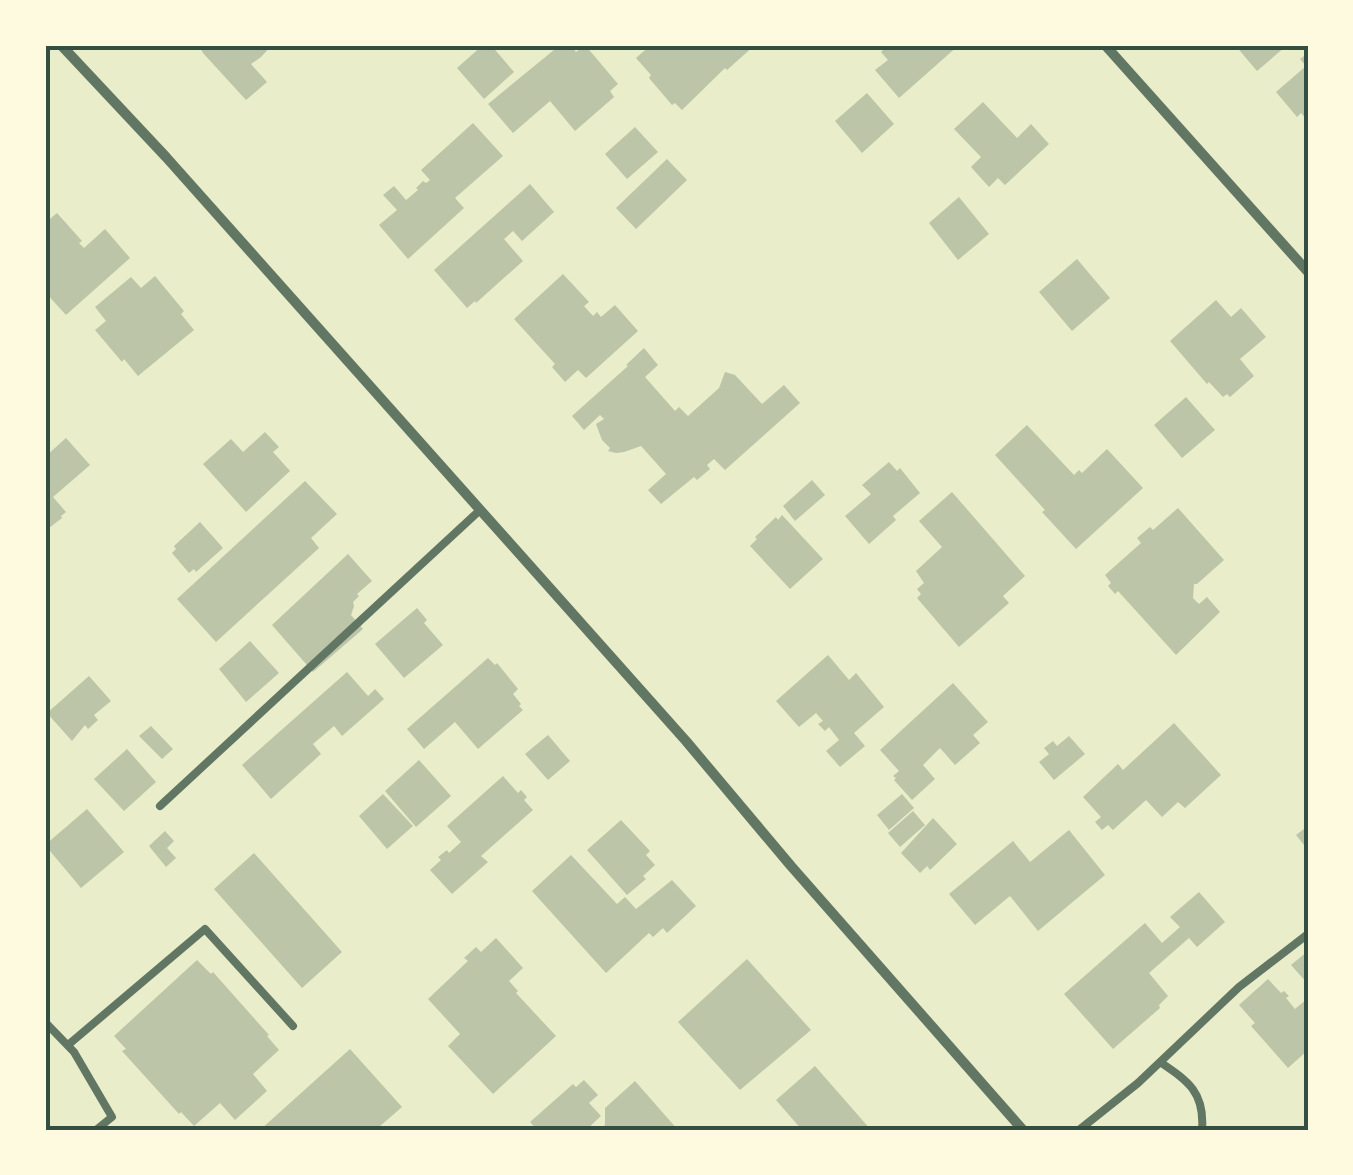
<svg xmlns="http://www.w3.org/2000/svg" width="1353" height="1175" viewBox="0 0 1353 1175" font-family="Roboto,sans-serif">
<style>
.building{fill:#bcc5a7}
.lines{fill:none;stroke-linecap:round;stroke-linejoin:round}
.service{stroke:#617663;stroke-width:8}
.minor{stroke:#617663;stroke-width:10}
.neatline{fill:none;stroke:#344e41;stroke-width:4}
</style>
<rect width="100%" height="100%" fill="#e9edc9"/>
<!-- building -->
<path class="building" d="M203,45H272L261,57L251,64L267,82L246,100L203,53L200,47Z
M483,45H491L514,72L484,99L457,68Z
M560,45H570L576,52L585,45L618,84L610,91L614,97L575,131L550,101L513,133L488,104Z
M651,45H755L727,70L725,68L682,110L675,103L672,105L649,78L651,75L636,58Z
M888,45H959L899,98L875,70L888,60L881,52Z
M1235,45H1283L1285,47L1257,71Z
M1308,53V121L1301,113L1297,117L1276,92L1306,66L1300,59Z
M867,93L894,124L862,153L835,121Z
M983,102L1017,138L1031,124L1049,144L1005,185L998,178L989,187L971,167L981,157L954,129Z
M473,123L503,156L455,198L464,208L408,259L379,225L397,210L383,195L394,186L406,200L418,190L416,188L423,181L426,183L430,180L421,170Z
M635,127L658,152L627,179L605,154Z
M667,159L687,180L636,229L616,208Z
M530,184L554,212L522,241L513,231L504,239L523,261L476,303L475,301L467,308L434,270Z
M959,197L989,234L958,260L929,223Z
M57,213L82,241L79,243L84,248L105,229L130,258L66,315L45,292V223Z
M1077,259L1110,298L1072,331L1039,292Z
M563,274L589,302L584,306L593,316L597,312L601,317L615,305L638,331L586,378L578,370L565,382L552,367L555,364L514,319Z
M155,276L184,311L181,314L194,330L138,376L124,359L122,362L95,330L106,321L95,307L131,277L141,288Z
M1216,300L1231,317L1241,308L1266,337L1240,359L1254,376L1230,397L1227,394L1223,397L1209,382L1207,384L1170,341Z
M644,348L658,365L645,377L675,411L679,407L688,416L719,388L725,372L735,375L762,404L784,385L800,403L725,470L714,459L707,465L710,469L697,480L694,477L661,504L648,490L666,474L641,446L624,452L616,453L608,451L610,448L602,440L596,424L604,419L600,415L584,430L572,416L628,366L626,365Z
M1186,397L1215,430L1182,458L1154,425Z
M1027,425L1074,475L1079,470L1082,473L1107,449L1143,488L1076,549L1042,512L1045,510L995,455Z
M265,432L279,447L273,452L290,471L246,512L203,464L231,439L243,452Z
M66,438L90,465L53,497L66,512L61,516L62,518L45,531V457Z
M889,462L897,471L900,468L920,493L893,516L896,520L869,544L845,516L871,494L862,485Z
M812,480L825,495L795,521L783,506Z
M305,481L337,514L311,538L319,548L216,642L177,599Z
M952,492L1025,576L1003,596L1009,603L959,647L917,598L921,594L917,589L924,583L916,571L942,547L919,521Z
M1178,508L1224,560L1197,584H1194L1193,598L1199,604L1207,597L1220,612L1176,655L1118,591L1115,594L1108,586L1111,583L1105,575L1141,543L1137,538L1150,527L1153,530Z
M782,515L823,559L790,589L750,546L757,539L755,537L776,517L778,520Z
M200,522L223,548L196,572L194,569L189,573L172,553L176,549L174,546Z
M348,554L372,581L357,594L359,596L353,602L354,606L351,615L363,629L313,672L272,625Z
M417,608L427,620L424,623L443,645L404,678L375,644Z
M250,641L279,673L246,702L219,669Z
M828,655L849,680L856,673L884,707L854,733L865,746L840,767L826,751L839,740L829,727L825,731L818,724L823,721L816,713L799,727L776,701Z
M488,658L495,665L497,663L518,689L513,694L521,704L519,706L523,710L478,749L455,722L424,749L407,729Z
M347,672L368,696L375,689L384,699L342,736L334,726L313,744L321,754L271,799L242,765Z
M89,676L111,701L94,715L98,720L88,729L85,725L72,741L47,713Z
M953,683L988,722L973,735L980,743L955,765L940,748L923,765L935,779L912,800L894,780L896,778L893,776L899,771L880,750Z
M1174,723L1221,775L1185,808L1178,802L1162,817L1146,800L1113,830L1108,825L1102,830L1095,822L1101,817L1083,797L1118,764L1123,770Z
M151,726L173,749L162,759L139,736Z
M548,735L570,761L548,780L525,754Z
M1069,736L1085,754L1054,780L1039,762L1049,754L1044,748L1053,741L1057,746Z
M127,749L156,782L124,811L94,779Z
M419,760L451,796L416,827L385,791Z
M503,776L518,793L521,790L527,797L524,800L533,810L481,856L488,862L452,894L430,870L441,860L438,857L447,850L449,853L461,842L447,826Z
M383,794L413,826L387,849L359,816Z
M902,794L914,808L889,830L877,815Z
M87,809L124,852L81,888L45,845Z
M913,811L925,825L900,847L888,833Z
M933,818L957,844L930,870L927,866L920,873L901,853Z
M621,820L650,851L646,855L655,865L643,876L646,879L627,895L587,850Z
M1308,826V850L1296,835Z
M1069,830L1105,875L1038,931L1010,896L975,925L949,894L1013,841L1030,862Z
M165,831L174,841L167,848L176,858L166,867L149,846Z
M254,853L342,952L302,988L214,889Z
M571,855L617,904L625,897L636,909L672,880L696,906L667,933L663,928L653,937L649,933L606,973L532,891Z
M1199,892L1225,922L1197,947L1189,938L1149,973L1168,996L1159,1005L1160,1008L1113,1049L1064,994L1145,923L1162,943L1180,927L1170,917Z
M496,938L523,968L509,981L518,991L516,993L556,1036L493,1094L448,1046L460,1034L428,999L468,961L464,958L476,947L481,952Z
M1308,951V984L1291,965Z
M747,959L811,1030L740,1090L678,1022Z
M197,960L211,974L213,972L269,1035L267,1036L279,1050L253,1074L267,1091L235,1120L220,1103L194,1126L181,1112L179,1114L122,1051L126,1049L114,1036Z
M1268,979L1281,993L1284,991L1289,996L1286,998L1295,1009L1308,998V1050L1288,1068L1251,1026L1255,1023L1239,1005Z
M350,1049L402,1107L379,1127L382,1130H260Z
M815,1066L871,1130H802L776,1100Z
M584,1080L598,1095L589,1103L601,1116L586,1130H537L530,1122L573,1084L576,1087Z
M635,1081L678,1130H600L605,1125V1108Z"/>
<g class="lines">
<!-- service -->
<path class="service" d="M160,806L480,510
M45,1022L74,1052L112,1117L96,1130
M68,1045L205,929L293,1026
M1160,1062C1188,1081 1205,1092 1202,1130
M1079,1130L1138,1083L1239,987L1308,934"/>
<!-- minor -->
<path class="minor" d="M61,45L166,157L686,741L791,866L1023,1130
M1105,45L1308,272"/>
</g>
<!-- border -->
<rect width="1353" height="1175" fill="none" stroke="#fefae0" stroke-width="95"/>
<rect x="48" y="48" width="1258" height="1080" class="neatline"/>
</svg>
